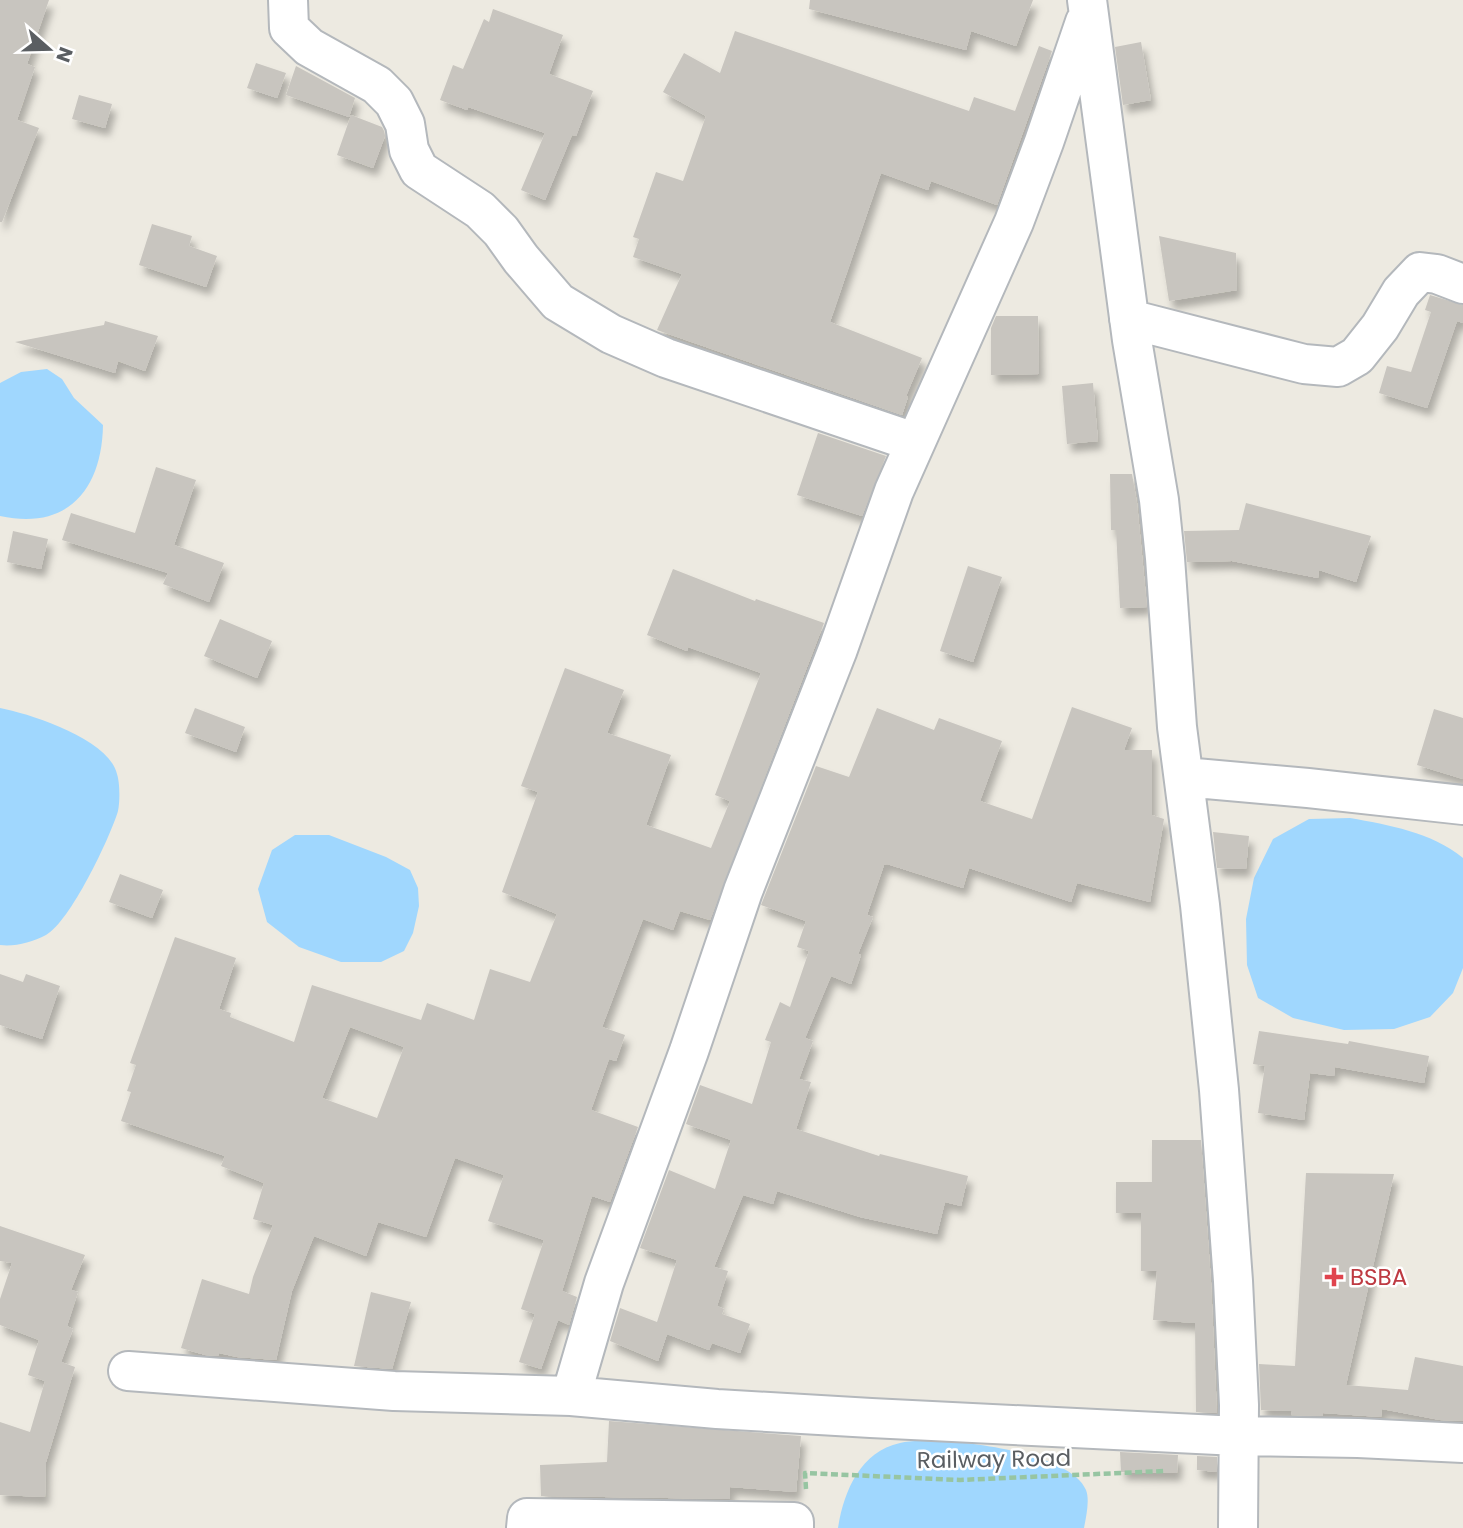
<svg xmlns="http://www.w3.org/2000/svg" width="1463" height="1528" viewBox="0 0 1463 1528" font-family="Poppins,sans-serif">
<style>
.water{fill:#a0d7fe}
.building{fill:#c8c5bf;fill-rule:evenodd;filter:url(#shadow)}
.lines{fill:none;stroke-linecap:round;stroke-linejoin:round}
.minor-casing{stroke:#b4b8bc;stroke-width:42}
.path{stroke:#97c5a2;stroke-width:4.5;stroke-dasharray:7 3.5;stroke-linecap:butt}
.minor{stroke:#fff;stroke-width:38}
.health-dot{fill:#e0444e;stroke:#fff;stroke-width:2.5}
.labels{text-anchor:middle;stroke-width:5;stroke-linejoin:round;paint-order:stroke}
.health-label{font-size:23px;fill:#be3a42;stroke:#fff;text-anchor:start}
.street-label{font-size:23px;fill:#5a5e62;stroke:#fff}
</style>
<defs>
<filter id="shadow"><feDropShadow dx="4.5" dy="8" stdDeviation="3.5" flood-color="#0004"/></filter>
</defs>
<rect width="100%" height="100%" fill="#edeae1"/>
<!-- water -->
<path class="water" d="M47,369L62,379L74,398L103,425C102,489 68,531 0,516V383L21,372Z
M0,708C31,714 109,739 117,774C120,783 120,802 118,811C110,838 70,922 46,935C32,942 15,947 0,945Z
M1350,818C1389,825 1431,832 1463,858V968L1453,993L1430,1017L1394,1029L1344,1030L1293,1018L1258,998L1247,965L1246,919L1254,878L1273,839L1309,819Z
M295,835H329L386,857L410,870L418,888L419,906L413,933L404,951L381,962H341L299,947L267,922L258,889L272,850Z
M939,1440C974,1443 1071,1454 1086,1490C1090,1500 1086,1517 1084,1528H838C844,1491 860,1452 900,1443C912,1440 927,1441 939,1440Z"/>
<!-- building -->
<path class="building" d="M0,0H49L27,64L35,67L17,120L39,128L2,222H0Z
M810,0H1033L1016,46L971,31L966,50L809,9Z
M493,9L563,35L549,74L593,91L576,136L572,135L545,200L521,190L545,133L468,107L467,110L440,100L453,65L463,69L484,19L489,22Z
M735,31L969,111L974,97L1015,111L1039,46L1052,51L997,205L931,181L928,190L881,173L830,322L922,358L906,396L908,397L902,415L657,330L682,274L633,257L639,239L633,237L656,172L683,181L706,116L663,92L684,53L720,73Z
M1141,42L1151,100L1123,105L1115,47Z
M256,63L286,73L277,98L247,88Z
M296,66L355,98L349,117L286,95Z
M79,95L112,104L105,128L72,119Z
M351,115L382,127L384,131L385,136L373,168L337,155Z
M152,224L192,236L189,246L217,256L206,287L139,265Z
M1159,236L1236,253L1237,290L1169,301Z
M1430,295L1463,305V323L1457,321L1427,408L1379,393L1387,366L1411,372L1431,312L1425,310Z
M996,316H1038L1039,374L991,375V328Z
M105,321L158,336L145,371L118,361L115,373L15,342L104,325Z
M1093,383L1098,441L1067,444L1062,386Z
M818,433L886,456L862,516L797,495Z
M156,467L196,480L174,545L224,563L209,602L163,584L168,573L62,540L71,513L135,533Z
M1110,474H1132L1137,503L1147,607L1120,608L1116,530H1111Z
M1246,503L1371,536L1356,582L1319,570L1318,578L1232,561L1187,562L1184,531L1239,530Z
M13,531L48,539L41,569L7,562Z
M968,566L1002,577L973,662L940,651Z
M673,569L755,601L756,599L824,623L710,920L680,911L673,930L643,919L602,1027L625,1035L616,1061L609,1059L591,1110L638,1127L610,1202L592,1196L562,1291L577,1297L569,1325L558,1320L541,1369L519,1362L535,1314L521,1309L544,1240L488,1221L504,1175L455,1158L426,1237L378,1222L366,1256L314,1236L292,1291L276,1360L237,1357L219,1353L218,1356L205,1355L181,1348L202,1279L249,1294L253,1277L273,1225L253,1219L264,1183L221,1166L225,1156L121,1121L131,1092L127,1091L136,1065L130,1063L175,937L236,958L219,1009L231,1013L230,1017L294,1042L312,985L421,1020L427,1003L474,1020L490,969L530,982L557,914L502,892L538,792L521,786L565,668L624,690L607,733L671,755L646,825L711,848L730,801L715,795L761,673L688,647L687,651L647,635ZM350,1027L404,1047L377,1118L322,1098Z
M220,619L272,641L257,678L204,656Z
M1072,707L1132,728L1124,750H1152V815L1164,819L1150,902L1077,883L1071,902L969,868L963,888L887,864L884,865L867,915L873,917L858,954L861,955L851,984L831,976L805,1038L813,1041L799,1079L811,1082L796,1129L879,1156L880,1154L968,1176L961,1206L945,1202L937,1234L860,1217L777,1191L773,1204L743,1195L714,1267L728,1271L717,1306L724,1309L722,1314L750,1324L740,1353L712,1343L709,1350L667,1334L658,1361L610,1341L620,1308L657,1322L677,1260L640,1248L669,1170L715,1189L731,1140L686,1124L700,1085L752,1104L771,1042L765,1040L780,1002L790,1007L809,951L797,947L806,921L761,905L816,766L849,777L877,708L934,730L939,718L1002,741L980,801L1032,819Z
M195,708L245,727L236,752L185,733Z
M1434,709L1463,718V779L1417,765Z
M1213,832L1249,836L1246,869L1217,868Z
M120,874L163,890L152,918L109,902Z
M0,974L23,982L26,974L60,986L42,1039L0,1025Z
M1259,1031L1348,1044L1349,1041L1429,1056L1424,1083L1335,1067L1334,1076L1310,1073L1304,1120L1258,1113L1265,1066L1253,1064Z
M1152,1140H1201L1211,1282L1217,1413L1196,1412L1195,1323L1153,1320L1157,1271H1141V1213H1116V1182H1152Z
M1306,1173L1394,1174L1346,1385L1408,1390L1415,1357L1463,1366V1421L1440,1420L1382,1409L1381,1417L1323,1413V1416L1291,1415L1292,1411L1261,1410L1259,1364L1295,1366Z
M0,1226L85,1255L71,1290L78,1292L67,1326L73,1329L61,1362L75,1367L46,1462L45,1497L0,1495V1422L30,1432L45,1381L28,1375L39,1340L0,1325V1299L12,1263L0,1261Z
M371,1292L411,1302L392,1369L354,1366Z
M609,1421L801,1436L796,1492L730,1487V1499L541,1496L540,1465L607,1462Z
M1120,1452L1178,1455L1177,1473L1121,1472Z
M1197,1456L1217,1457V1472L1197,1470Z"/>
<g class="lines">
<defs>
<path id="minor" d="M288,0L289,28L309,47L377,85L394,102L405,124L409,150L419,170L480,210L501,231L521,259L558,302L611,334L666,358L914,442
M1087,0L1132,340L1159,500L1165,558L1177,727L1200,905L1219,1090L1233,1281L1239,1405L1238,1528
M1129,319L1304,364L1338,367L1357,356L1380,327L1401,292L1420,272L1437,274L1463,284
M1184,777L1308,788L1463,805
M128,1371L394,1391L571,1396L717,1409L871,1418L1238,1436L1358,1438L1463,1443
M571,1396L604,1283L689,1051L743,891L838,649L894,491L1014,222L1044,142L1085,22
M526,1528L527,1518L794,1522V1528"/>
</defs>
<!-- minor casing -->
<use href="#minor" class="minor-casing"/>
<!-- path -->
<path class="path" d="M806,1489L805,1473L960,1480L1165,1471"/>
<!-- minor -->
<use href="#minor" class="minor"/>
</g>
<!-- markers -->
<path class="health-dot" d="M1330.5 1266.5h7v7h7v7h-7v7h-7v-7h-7v-7h7z"/>
<g class="labels">
<!-- health labels -->
<g class="health-label">
<text x="1350" y="1285">BSBA</text>
</g>
<!-- street labels -->
<g class="street-label">
<text transform="translate(994 1459) rotate(-1)" y="8">Railway Road</text>
</g>
</g>
<!-- north arrow -->
<g transform="translate(49 49) rotate(110)" stroke="#ffffff" stroke-width="5" paint-order="stroke">
<path d="M0-5L12 26L0 18L-12 26Z" fill="#5a5e62"/>
<text y="-10" font-size="19" font-weight="bold" text-anchor="middle" fill="#5a5e62">N</text>
</g>
</svg>
